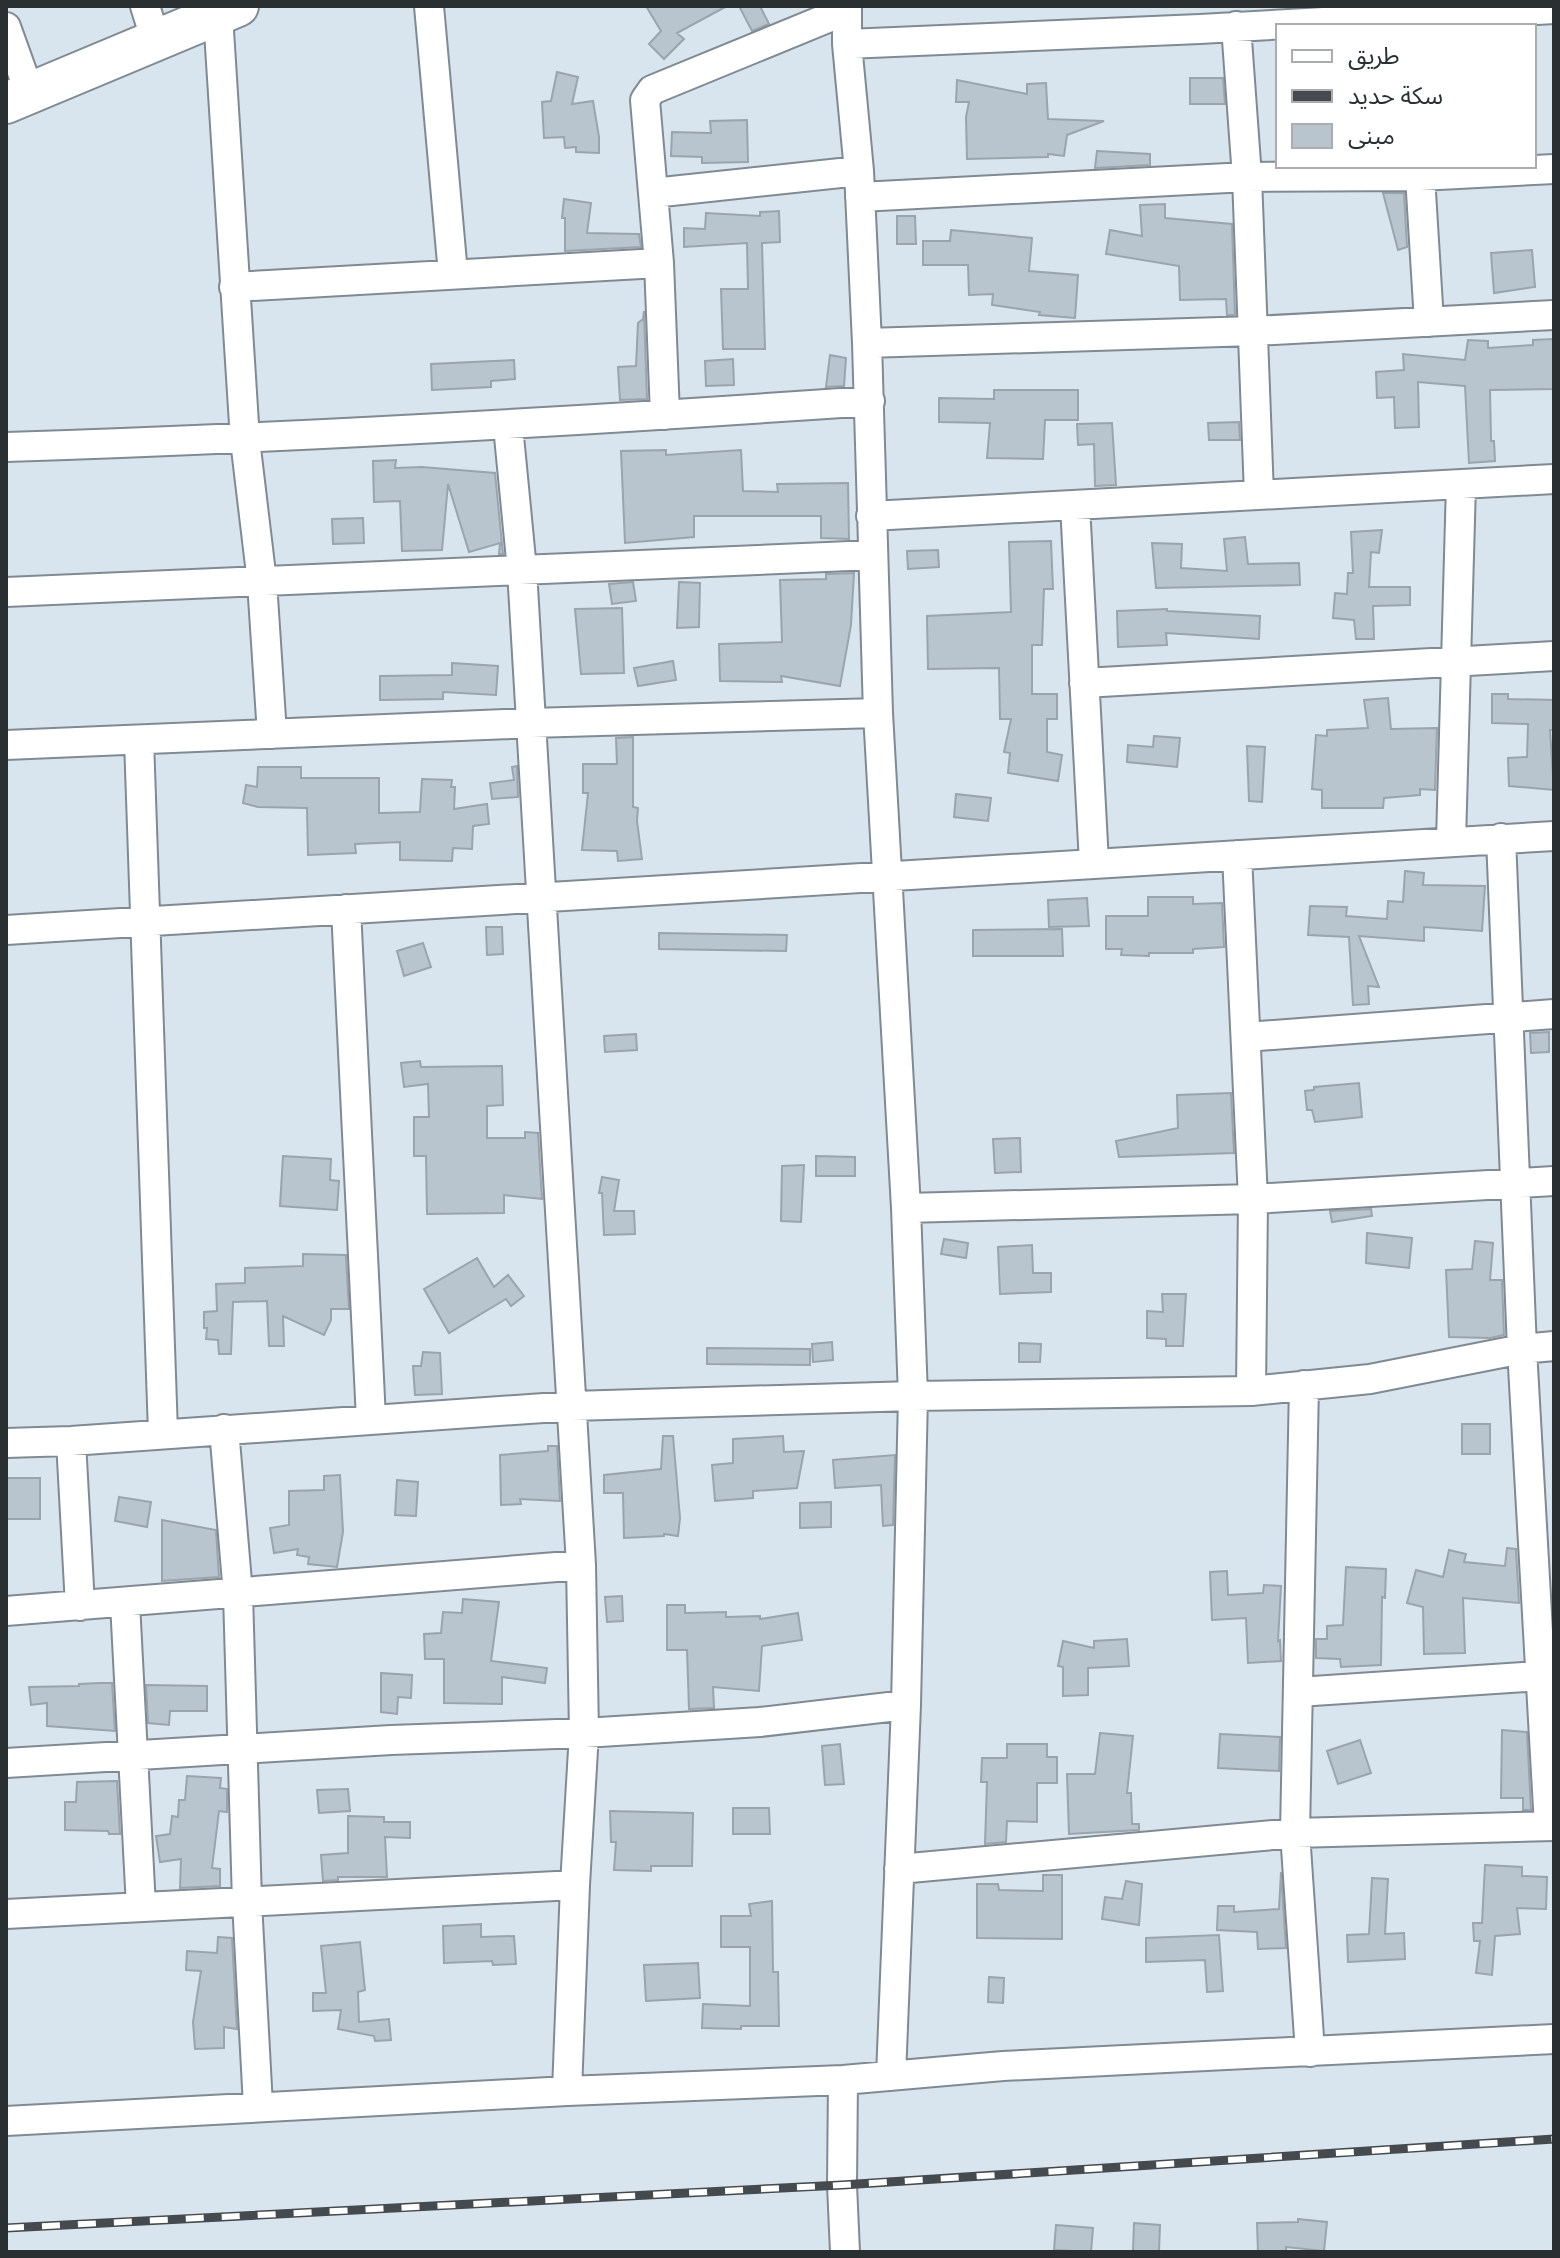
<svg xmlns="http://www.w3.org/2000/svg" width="1560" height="2258" viewBox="0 0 1560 2258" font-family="'IBM Plex Serif','Noto Sans Arabic',serif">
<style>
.building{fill:#b9c5ce;stroke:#99a4ad;stroke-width:2}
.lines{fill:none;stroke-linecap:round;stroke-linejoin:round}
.minor-casing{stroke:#7f8a92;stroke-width:32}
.highway-casing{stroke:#7f8a92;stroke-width:44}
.minor{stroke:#fff;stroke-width:28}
.highway{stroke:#fff;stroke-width:40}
.rail-casing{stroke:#444a4e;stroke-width:9}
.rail{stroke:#fff;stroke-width:6;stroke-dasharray:18;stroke-linecap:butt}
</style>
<rect width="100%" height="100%" fill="#d9e5ee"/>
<!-- building -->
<path class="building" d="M646,6H727L677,33L684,39L664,59L649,44L661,31Z
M739,6H760L769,24L752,31Z
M557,72L578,77L572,104L593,101L599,137V153L576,152V147L565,148L564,137L544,138L542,102L551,101Z
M1190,78H1223L1225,104H1190Z
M957,80L1027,94V84L1046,83L1048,119L1104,121L1067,135L1064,156L1048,154V157L967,159L966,117L969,102H956Z
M747,120L748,162L702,163V157L671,156L672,132L711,133L710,121Z
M1097,151L1150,154V165L1095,168Z
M1383,193H1404L1407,247L1398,250Z
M564,199L591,203L587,233L639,234L641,247L565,251V218H562Z
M1165,204V218L1232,224L1235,315H1227L1226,299L1180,300L1179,266L1106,254L1110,230L1142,236L1140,205Z
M779,211L780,242L762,243L765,349H723L721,289H748L747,243L684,247V228L705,229L706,213L760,216V212Z
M897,216H915L916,244H897Z
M951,230L1032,238L1029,271L1078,275L1075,318L1039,315L1040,312L992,305L993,294L969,295L968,265H923V241H950Z
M1532,250L1535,287L1494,293L1491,253Z
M644,311L647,399L620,400L618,367L636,366L638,323L643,319Z
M1553,339L1554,389L1490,390L1491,441H1494L1495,461L1469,463L1465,386L1418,382L1419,427L1395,428L1394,397L1377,398L1376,372L1404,370L1403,354L1465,360L1468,340L1488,341V348L1533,345V340Z
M830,355L846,358L844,386L826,387Z
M733,359L734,385L706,386L705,361Z
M514,360L515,379L491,381V387L432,390L431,364Z
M994,390H1078V420H1045L1043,459L987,458L990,423L939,422V398L994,399Z
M1239,422L1240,440H1209L1208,423Z
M1112,423L1116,485L1095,486L1094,444L1078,445L1077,424Z
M666,450V455L741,450L743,491L778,492L777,484L848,483L849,539L821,538V516H694V537L625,543L621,451Z
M396,460L395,468L422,467L495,473L503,554H499L500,543L469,552L448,484L442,550L402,551L400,501L374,502L373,461Z
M363,518L364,543L333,544L332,519Z
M1382,530L1379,553L1371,552L1369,587H1410V605L1373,606L1374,639H1356L1354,620L1333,618L1335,593L1347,594L1348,573H1353L1351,532Z
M1245,537L1248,564L1299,563L1300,585L1156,588L1152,543L1182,544L1181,568L1227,571L1224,539Z
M1051,541L1053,589H1044L1042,645H1032V694H1057V719H1047V752L1062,755L1058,781L1008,773L1010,753L1004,752L1011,719H1000L999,668L928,669L927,616L1011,612L1009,542Z
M938,550L939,567L908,569L907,551Z
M854,573L851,625L840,686L781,676L782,682L720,681L719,644L782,642L780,580L826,579V574Z
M633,582L636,601L612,604L609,584Z
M679,582L700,583L699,627L677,628Z
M622,608L624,673L581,674L575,609Z
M1167,609V611L1260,616L1259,639L1166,633L1167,645L1118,647L1117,611Z
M673,661L676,680L638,686L634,668Z
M452,663L498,666L496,695L443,692V699L380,700V676L452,675Z
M1492,694H1508V699L1554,700V730H1550L1554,790L1509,786L1508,758L1527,757L1528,724L1492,723Z
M1388,698L1391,729L1437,728L1435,790L1420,789V795L1384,798L1383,808H1322V790L1312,789L1316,735L1327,736V730L1368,728L1364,700Z
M1154,736L1180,738L1177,767L1127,762L1128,745L1153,747Z
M633,737V807L638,808L637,821L642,859L618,861L617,851L582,850L588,793H583V764H617L616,738Z
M1247,746L1265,747L1262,802L1249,801Z
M517,766L518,797L492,799L490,783L514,780L512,767Z
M258,767H301V778H379V813L420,812L422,779L452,780L451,787H455L454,809L487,804L489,824L473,826L472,849L453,848L452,861L400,860V842L355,844L356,853L308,855L307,808L258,807L243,803L246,785L257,787Z
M956,794L991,798L988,821L954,817Z
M1405,871L1424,873L1423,885L1485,886L1482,931L1424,927V941L1359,936L1379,987L1368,986L1369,1004L1353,1005L1349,937L1308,935L1310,906L1347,907L1346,916L1387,919L1388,901L1403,902Z
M1148,897H1193V904L1222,903L1224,947L1193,949V953H1149V956L1121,955L1122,949H1106V916H1148Z
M1087,898L1089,926L1049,927L1048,900Z
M486,927H502L503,954L487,955Z
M1062,929L1063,956H973V930Z
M659,933L787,935L786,951L659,949Z
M423,943L431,967L404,976L397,951Z
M1549,1032V1052L1531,1053L1530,1033Z
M636,1034L637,1050L605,1052L604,1036Z
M420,1061L421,1067L502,1066L503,1105L487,1106V1138H525V1132L538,1133L542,1199L504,1195V1213L427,1214L426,1156H414V1117H429L428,1084L404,1087L401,1063Z
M1359,1083L1362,1117L1315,1122L1312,1110H1307L1305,1091L1314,1090V1087Z
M1231,1093L1234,1153L1119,1157L1116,1141L1178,1128L1177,1095Z
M1020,1138L1021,1172L995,1173L993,1139Z
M283,1156L331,1159L330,1180L339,1181L337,1210L280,1206Z
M816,1156L855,1157V1176H816Z
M804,1165L801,1222L781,1221L782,1166Z
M602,1177L619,1180L614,1211H634L635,1234L604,1235L602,1193H599Z
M1371,1209L1372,1216L1332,1222L1330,1211Z
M1367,1233L1412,1238L1409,1268L1366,1263Z
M944,1239L968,1243L966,1258L941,1254Z
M1475,1241L1493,1243L1490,1280H1502L1504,1335L1490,1338L1449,1337L1446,1270L1472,1269Z
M1032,1245L1033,1273H1051V1292L1000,1294L998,1247Z
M303,1254L346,1255L349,1309H331V1320L324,1335L283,1316L284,1346H269L267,1301L233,1302L231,1354H219L218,1340L206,1339L207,1328H204V1312L217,1311L216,1284L245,1283V1268L303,1266Z
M477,1258L494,1287L508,1275L524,1296L511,1306L506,1299L449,1333L424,1289Z
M1162,1294H1186L1183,1346H1166V1339L1147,1338V1311L1163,1312Z
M832,1342L833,1360L813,1362L812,1344Z
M1019,1343L1041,1344L1040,1362H1019Z
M707,1348L810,1349V1365L707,1364Z
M423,1352L440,1353L442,1394L415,1395L413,1366H421Z
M1462,1424H1490V1454H1462Z
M663,1436H673L680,1518L678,1536L664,1534V1536L624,1538L623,1493H604V1475L661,1469Z
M783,1436L784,1452L804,1451L797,1488L753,1491V1498L715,1501L712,1465L733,1463V1439Z
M548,1446H557L560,1501L520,1499L521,1504L501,1505L500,1455L548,1451Z
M895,1455L893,1525L883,1526L881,1485L835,1488L833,1460Z
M340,1475L343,1532L337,1567L308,1564L309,1557L297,1555L298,1549L274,1553L270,1528L289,1525V1491L324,1490V1476Z
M7,1478H40V1519H6Z
M397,1480L418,1482L416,1516L395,1515Z
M119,1497L151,1502L147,1527L115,1521Z
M831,1502V1527L800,1528V1503Z
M162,1520L216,1530L219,1577L162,1581Z
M1507,1548L1516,1549L1519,1603L1463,1598L1465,1653L1424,1654L1423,1607L1407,1603L1416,1570L1443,1577L1449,1550L1466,1554L1464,1562L1505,1566Z
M1346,1567L1386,1569L1385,1598L1382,1597L1381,1665L1341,1667L1340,1659L1316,1658V1639H1327V1626L1343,1625Z
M1227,1571L1228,1595L1263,1593L1264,1585L1281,1586L1278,1641L1280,1640L1281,1661L1248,1663L1246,1618L1212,1620L1210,1572Z
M622,1596L623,1621L607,1622L605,1597Z
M463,1599L499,1602L491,1661L547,1668L545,1683L502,1677V1704L444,1703V1659H425L424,1634L441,1633L443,1612L462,1613Z
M667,1605H685V1613L726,1612V1617L760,1616V1619L798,1613L802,1640L762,1646L759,1691L713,1687L714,1708L689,1709L687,1650H667Z
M1127,1639L1129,1666L1088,1668V1695L1063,1696V1667L1058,1666L1063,1641L1094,1648V1641Z
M381,1673L412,1675L411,1698L398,1697L397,1714L381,1712Z
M100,1683H112L115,1731L47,1726V1703L31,1705L29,1687L79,1686V1684Z
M146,1685L207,1686V1711H170L169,1725L148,1723Z
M1502,1730L1527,1732L1531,1810H1523V1798H1501Z
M1100,1733L1133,1736L1127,1793H1131L1132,1824H1139V1830L1069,1834L1067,1774H1095Z
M1220,1734L1280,1737L1279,1771L1218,1768Z
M1360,1740L1371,1773L1338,1784L1327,1751Z
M840,1744L844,1784L825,1785L822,1746Z
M1007,1744H1047V1757H1057V1783H1037V1822L1007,1821L1006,1842L985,1844L987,1782H981L982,1758H1007Z
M187,1776L221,1778L220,1788L227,1789V1812L219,1811L212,1868L220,1869V1886L180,1888L181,1859L160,1862L156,1836L170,1834L172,1816L178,1817L179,1800H185Z
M117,1781L120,1834H109L108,1831L65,1830V1802H76L77,1782Z
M348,1789L350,1811L319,1813L317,1790Z
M733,1808H769L770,1834H733Z
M610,1811L693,1813L692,1866H651V1871L614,1870L616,1842H611Z
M348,1816L384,1817V1822H410V1838L385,1837L387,1877H338V1880L323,1881L321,1855L348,1853Z
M1485,1865L1522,1867V1876L1547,1877L1546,1909L1517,1908L1520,1934L1495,1936L1492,1975L1476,1973L1480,1941H1474L1473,1923H1482Z
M1281,1872L1286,1948L1258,1949L1257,1932L1217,1930L1218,1906H1234V1912L1279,1909Z
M1043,1875H1062V1939L977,1938V1884H998L999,1890L1043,1891Z
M1372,1878L1388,1879L1385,1934L1404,1933L1405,1959L1348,1962L1347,1935L1369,1934Z
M1126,1881L1142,1884L1139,1925L1102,1919L1105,1897L1122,1899Z
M772,1901L773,1972H778L779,2026H741V2029L702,2028L703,2004L750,2006V1947H721V1916H751L749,1904Z
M481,1924V1937L514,1936L516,1964L493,1965L492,1961L444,1963L443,1926Z
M1219,1935L1223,1991L1207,1992L1205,1960L1146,1962V1938Z
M218,1937L232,1938L237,2029L224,2027V2048L195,2049L193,2022L201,1971L186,1970L187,1951L217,1953Z
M360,1942L365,1990L358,1992L359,2022L389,2019L391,2040L375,2041L374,2036L338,2029L341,2010L313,2011V1993H326L321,1946Z
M698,1963L700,1998L646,2001L644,1965Z
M989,1977L1004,1978L1003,2003L988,2002Z
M1298,2219L1327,2222L1324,2251L1286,2247V2252H1258L1257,2223L1298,2222Z
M1134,2223L1160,2225L1159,2252H1133Z
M1056,2225L1093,2228L1091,2252L1054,2250Z"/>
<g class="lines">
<defs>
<path id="minor" d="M145,6L156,41
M429,6L453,274
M847,6V44L859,171L867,343L878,713L906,1208L913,1396L906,1705L891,2076
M218,15L245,440L262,582L272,734
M1236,26L1247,177L1259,495
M6,27L30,94
M847,44L1200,29L1554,9
M1420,176L1429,322
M653,193L859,171
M860,197L1247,177L1420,176L1554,169
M659,263L645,100L652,90L847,10
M234,287L659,263L665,415
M867,343L1254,331L1554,315
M508,426L522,570L581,1565L584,1733L575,1885L567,2091
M6,447C294,438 582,421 870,401
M1075,505L1094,863
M871,516L1554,479
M6,592L873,555
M1084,683L1554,656
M139,740L163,1433
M6,745L531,723L878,713
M1501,838L1522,1349L1549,1826
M1451,841L1461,484
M1237,855L1253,1199L1251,1391
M346,909L371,1419
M6,930L1554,836
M1246,1037L1554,1014
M906,1208L1253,1199L1554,1181
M1304,1385L1295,1833L1310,2052
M224,1429L238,1594L247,1902L258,2106
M71,1441L80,1606
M6,1443L71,1441L572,1406L913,1396L1251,1391L1370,1379L1522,1349L1554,1346
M125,1603L141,1907
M6,1611L581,1565
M1298,1692L1554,1675
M6,1763L391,1740L584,1733L760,1722L906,1705
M899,1869L1295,1833L1554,1826
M6,1914L575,1885
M843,2080L842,2185L845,2252
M6,2121L567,2091L843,2080L1003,2066L1554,2039"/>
<path id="highway" d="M6,103L238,6"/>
</defs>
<!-- minor casing -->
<use href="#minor" class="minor-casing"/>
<!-- highway casing -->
<use href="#highway" class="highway-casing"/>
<!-- minor -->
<use href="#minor" class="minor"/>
<!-- highway -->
<use href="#highway" class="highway"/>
<defs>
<path id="rail" d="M6,2228L842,2185L1554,2139"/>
</defs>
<!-- rail casing -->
<use href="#rail" class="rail-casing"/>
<!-- rail -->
<use href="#rail" class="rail"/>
</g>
<!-- border -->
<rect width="1560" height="2258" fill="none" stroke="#2a2f32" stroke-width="16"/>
<!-- legend -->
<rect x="1276" y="24" width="260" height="144" fill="#ffffff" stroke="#aaacad" stroke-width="2"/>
<rect x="1292" y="50" width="40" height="12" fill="#ffffff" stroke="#aaacad" stroke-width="2"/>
<text x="1348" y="64" font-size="24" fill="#2a2f32">طريق</text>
<rect x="1292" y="90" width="40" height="12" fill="#444a4e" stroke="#aaacad" stroke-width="2"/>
<text x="1348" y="104" font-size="24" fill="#2a2f32">سكة حديد</text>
<rect x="1292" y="124" width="40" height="24" fill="#b9c5ce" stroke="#aaacad" stroke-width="2"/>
<text x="1348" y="144" font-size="24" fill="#2a2f32">مبنى</text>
</svg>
